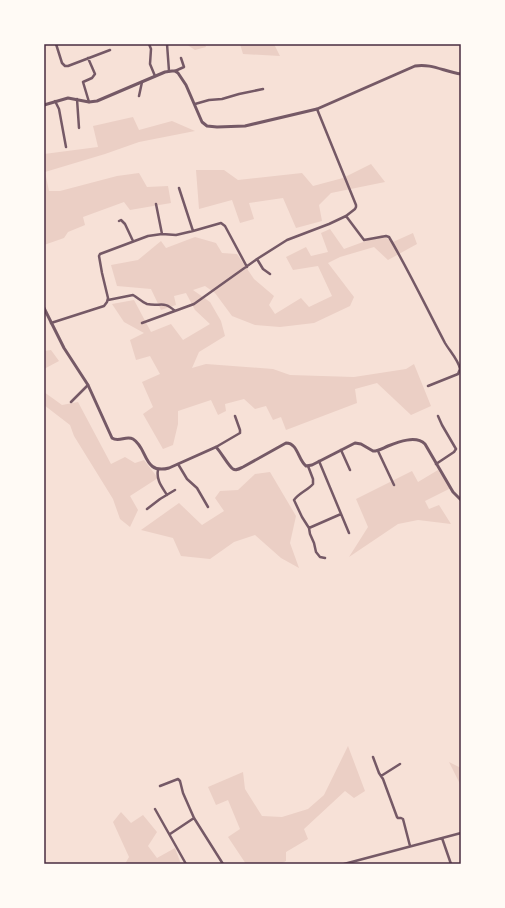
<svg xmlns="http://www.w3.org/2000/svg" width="505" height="908" viewBox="0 0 505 908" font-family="Figtree,sans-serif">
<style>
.green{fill:#ebcfc5}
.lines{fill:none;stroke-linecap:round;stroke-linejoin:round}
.minor{stroke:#755966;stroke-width:2.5}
.tertiary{stroke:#755966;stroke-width:3}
.neatline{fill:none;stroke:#4a2c40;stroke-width:1.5}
</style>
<rect width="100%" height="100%" fill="#f7e1d7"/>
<!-- green -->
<path class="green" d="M186,44H205L206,47L195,50Z
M240,44H274L280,56L243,54Z
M133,117L139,130L172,121L195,131L139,142L105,154L45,172L49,191H60L117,176L139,173L147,187L168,186L171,203L130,210L124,202L83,217L85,225L68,232L64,238L44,245V154L98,147L93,126Z
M371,164L385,182L331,193L319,205L322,221L296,228L283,198L249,203L254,219L240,223L232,200L199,209L196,170H224L238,180L302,173L313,186L343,178Z
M330,229L344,249L382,235L393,242L413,233L417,244L388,260L374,247L340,257L328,263L354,297L350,306L314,323L280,327L255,325L232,316L215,293L205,286L193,290L210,302L221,321L225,336L199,352L192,368L206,364L273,369L290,375L354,377L406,369L414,364L431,406L411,415L377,383L355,389L357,403L286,430L281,417L273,420L266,406L255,409L244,399L225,404L226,411L218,415L211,400L178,411V424L173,445L163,449L143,414L153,407L142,382L160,374L150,356L136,360L130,340L144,333L124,322L112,304L134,300L151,332L171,324L183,340L210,324L195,310L186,293L174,296L176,305L161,310L151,289L117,286L111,265L138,260L161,241L166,248L195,237L216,243L222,253L237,254L254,279L274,296L269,305L275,314L301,298L309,307L332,296L318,266L293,270L286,257L306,247L311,256L328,252L321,233Z
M51,350L59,361L44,369V351Z
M44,392L62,405L78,402L111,464L125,457L135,463L144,460L158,478L130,496L138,510L130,527L120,519L113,499L74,436L70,425L44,405Z
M438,470L451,488L425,501L429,509L439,505L451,524L418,520L398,524L349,557L368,527L356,499L412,471L418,482Z
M270,472L296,516L290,543L299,568L281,558L255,535L234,542L210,559L181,556L173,538L141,530L179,503L202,525L224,511L215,498L220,491L238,490L255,474Z
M348,746L365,791L354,798L345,791L304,829L308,839L286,852V861L280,864H246L228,837L240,829L228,800L216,805L208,787L243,772L245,789L262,816L282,817L308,809L324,795Z
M449,762L461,768V786Z
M121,812L131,823L143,815L157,832L148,846L157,858L175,848L181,864H125L129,857L113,822Z"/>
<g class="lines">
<!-- minor -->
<path class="minor" d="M56,44L62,63L65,66H68L110,50
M149,44L151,49L150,64L155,76
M167,44L169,71
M88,58L95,74L92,78L83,82L89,102
M175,71L184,67L181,58
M139,96L142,82
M77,99L79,128
M55,101L59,109L66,147
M195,104L209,100L222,99L239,94L263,89
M179,188L193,231
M156,204L162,234
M346,216L364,240L386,236L389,237C409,271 426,307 445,343C449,350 459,361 460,369L458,374L428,386
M119,221L121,220L125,224L133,241
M257,259L263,269L270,274
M108,300L133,295C138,298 142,302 147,304C161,307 163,300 175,311
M51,323L104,306L107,302L108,298L102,273L99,256L100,254L148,236L162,234L176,235L193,231L221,223L225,226L247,267
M142,323L194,304L257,259L287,240L329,224L346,216L355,209L356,207V205L317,109
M71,402L88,385
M216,447L240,433V430L235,416
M341,450L350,470
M378,451L394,485
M319,461L349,533
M178,464L187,479L197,488L208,507
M436,464L454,452L456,449L442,425L438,416
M308,466L313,479V484C308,490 299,493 294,500L302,517L309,528L310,534L314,543L316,552L320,557L325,558
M158,470C156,480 162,487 167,495
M147,509L160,499L175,490
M309,528L341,514
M373,757L379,773L383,779L397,817L398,818H401L403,819L410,846
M381,776L400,764
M160,786L178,779L180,781L183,793L194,818L223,864
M155,809L186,864
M170,834L194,818
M442,838L451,864
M344,864L461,833"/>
<!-- tertiary -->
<path class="tertiary" d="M44,105L68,98L89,102L97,101L165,72L172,71H175L178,73L186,85L202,122L207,126L217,127L245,126L317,109L415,66C431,63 445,72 461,74
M44,308L64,348L88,385L112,438C119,443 126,435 133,439C148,448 143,475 169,468L216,447C221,452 229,467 233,469C236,471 239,469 243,467L286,443C298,443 298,460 306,466L312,465L355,443L361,444L373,451C379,451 383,448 388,446C398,442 416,435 425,444L453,492L461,500"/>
</g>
<!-- border -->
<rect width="505" height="908" fill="none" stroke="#fffaf5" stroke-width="90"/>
<rect x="45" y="45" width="415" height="818" class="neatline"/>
</svg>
